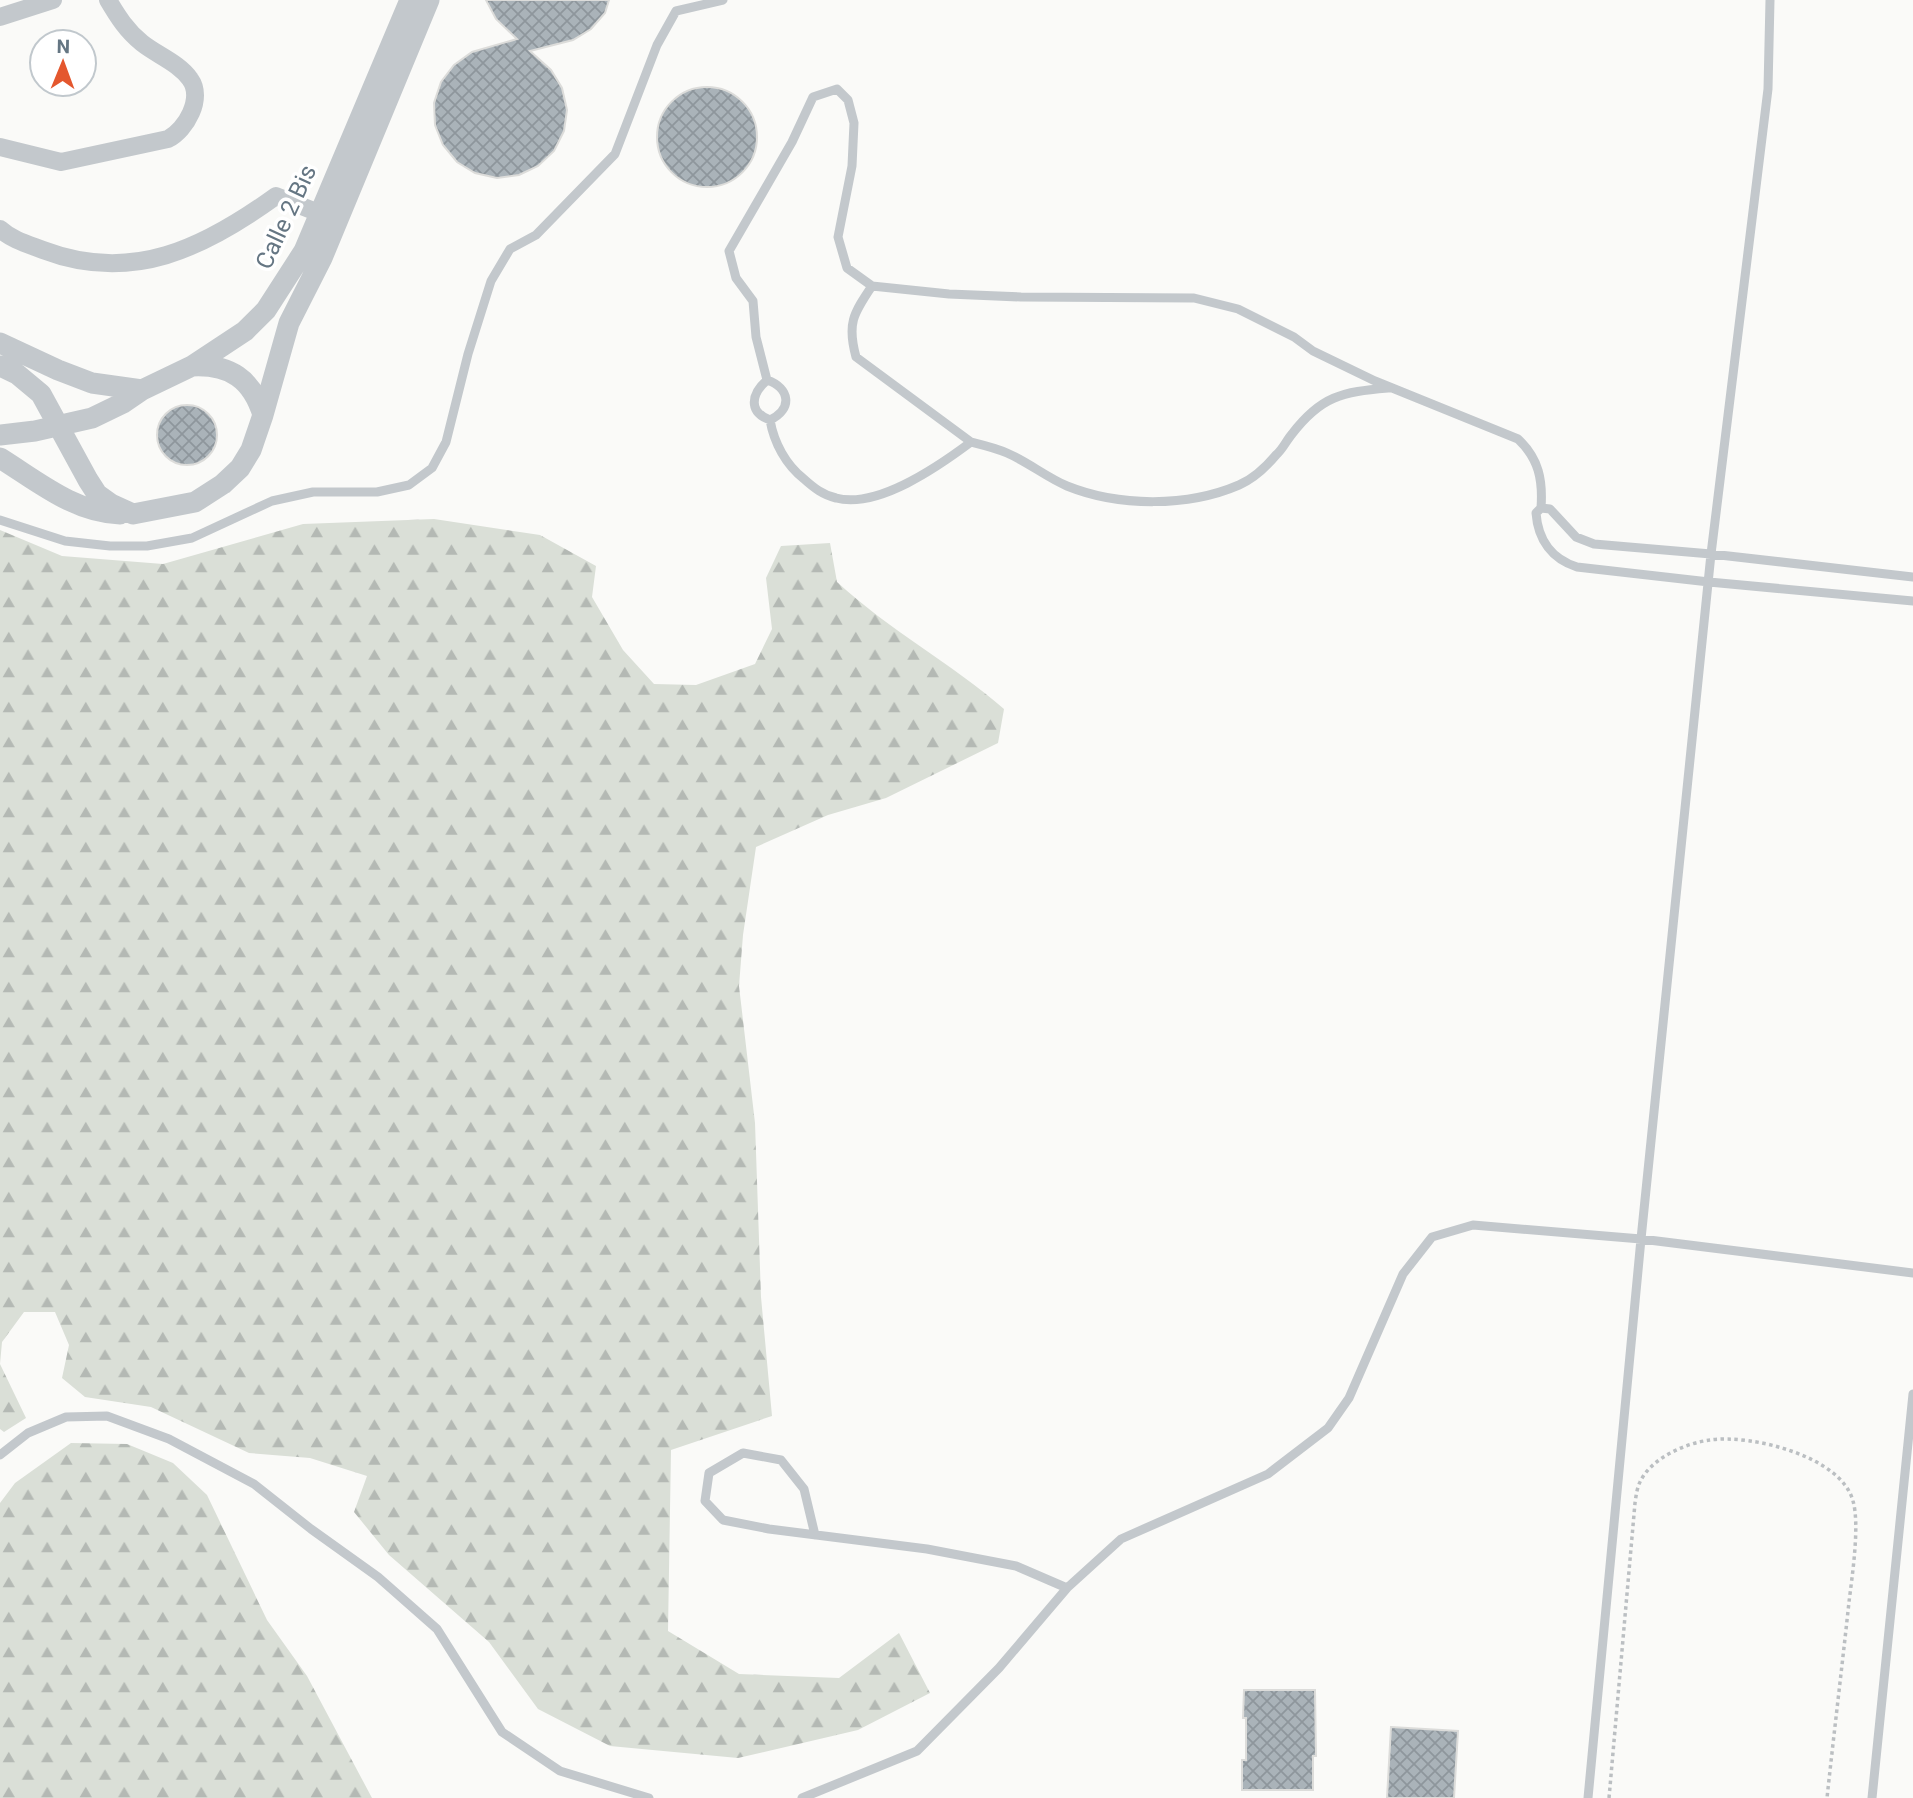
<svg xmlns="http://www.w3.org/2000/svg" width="1913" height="1798" viewBox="0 0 1913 1798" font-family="Roboto,sans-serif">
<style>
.forest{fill:url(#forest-firs)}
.building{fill:url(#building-cross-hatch);stroke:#dcdcda;stroke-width:2}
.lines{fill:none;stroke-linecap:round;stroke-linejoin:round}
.path{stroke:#bbbfc2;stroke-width:3.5;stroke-dasharray:3.5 3.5;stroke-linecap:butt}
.service{stroke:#c3c8cc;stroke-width:9}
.minor{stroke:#c3c8cc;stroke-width:18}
.tertiary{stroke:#c3c8cc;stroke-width:21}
.labels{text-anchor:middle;stroke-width:7;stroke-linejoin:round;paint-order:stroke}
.street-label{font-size:24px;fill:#657683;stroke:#fff}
</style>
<defs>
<pattern id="forest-firs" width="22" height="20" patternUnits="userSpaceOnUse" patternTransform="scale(1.75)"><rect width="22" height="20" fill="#dadfd7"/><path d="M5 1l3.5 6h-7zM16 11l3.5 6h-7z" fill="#b4b9b4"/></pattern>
<pattern id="building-cross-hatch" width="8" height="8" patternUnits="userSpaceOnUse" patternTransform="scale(1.75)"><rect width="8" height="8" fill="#aab3b9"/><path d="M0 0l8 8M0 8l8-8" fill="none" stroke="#8e969c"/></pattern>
</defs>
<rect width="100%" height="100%" fill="#fafaf8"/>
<!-- forest -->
<path class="forest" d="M434,519L540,535L596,566L592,597L623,650L654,684L696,685L755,664L772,629L766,578L781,546L830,543L837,582C889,630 951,663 1004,709L998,743L886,798L828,815L756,847L743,935L739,986L755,1123L761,1297L772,1416L671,1450L668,1631L739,1674L839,1678L899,1633L930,1693L858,1730L738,1758L610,1746L538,1709L489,1642L389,1555L354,1512L367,1476L310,1458L249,1453L151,1407L85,1397L62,1378L69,1345L55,1312H24L2,1342L0,1364L26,1418L4,1432L0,1429V530L62,556L163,564L303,524Z
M71,1443L127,1444L173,1463L207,1495L267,1620L307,1676L372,1798H0V1503L15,1483Z"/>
<!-- building -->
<path class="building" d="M486,0H609L605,13L591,29L573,40L530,51L551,70L562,88L567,110L564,131L554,151L538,166L519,175L497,178L475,173L457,162L443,145L435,125L434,103L441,82L454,65L472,52L517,39L496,19Z
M657 137a50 50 0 1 1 100 0a50 50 0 1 1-100 0Z
M157 435a30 30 0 1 1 60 0a30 30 0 1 1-60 0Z
M1244,1690H1315L1316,1756H1313V1790H1242V1760H1246V1718H1243Z
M1391,1727L1458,1731L1454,1798H1387Z"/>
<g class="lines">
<!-- path -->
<path class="path" d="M1609,1798L1635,1503C1636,1496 1637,1488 1640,1482C1651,1458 1686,1443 1710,1440C1751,1434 1841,1456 1853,1501C1860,1525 1852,1577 1849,1602C1842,1667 1834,1733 1827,1798"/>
<!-- service -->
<path class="service" d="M872,286C853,314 847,324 856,357L971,442
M767,380L756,337L753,301L736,278L729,251L792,142L813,97L837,89L848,100L854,123L852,166L838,237L847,268L872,286L949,294L1021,297L1194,298L1238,309L1294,337L1313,351L1375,381L1518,439C1539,459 1543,480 1541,508L1536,513C1538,540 1552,559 1577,567L1709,582L1913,601
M767,380C790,388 793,409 770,420C748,412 751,394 767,380Z
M770,420C774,443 786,465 804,479C814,488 823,495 836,498C878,509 939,466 971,442C983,445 996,448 1007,453C1028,462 1046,477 1067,486C1119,507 1188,507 1239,485C1253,479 1266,467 1276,455C1283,449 1286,441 1292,434C1321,396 1342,392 1388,388
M1541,508L1550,509L1576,537L1594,544L1711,554L1913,577
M0,520L65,541L110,546H147L192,538L272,501L313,492H377L409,485L432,468L446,442L468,354L491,281L510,249L536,235L615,154L657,45L676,11L723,0
M0,1455L28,1433L66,1417L107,1416L169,1439L254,1484L311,1529L378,1577L437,1629L502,1732L560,1771L649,1798
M815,1535L804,1489L781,1460L743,1453L709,1473L705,1501L723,1520L769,1529L927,1549L1016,1566L1067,1588
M802,1798L917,1751L999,1668L1067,1588L1121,1539L1268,1474L1328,1428L1349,1398L1403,1274L1432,1237L1473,1225L1641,1239L1913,1273
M1588,1798L1641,1239L1711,554L1768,89L1770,0
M1872,1798L1913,1394"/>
<!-- minor -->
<path class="minor" d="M0,17L53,0
M0,147L61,162L168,139C186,130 204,98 190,79C179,63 157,55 142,43C127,31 118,17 108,0
M0,229C12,240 27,244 43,250C132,284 204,248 276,196L319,213"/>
<!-- tertiary -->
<path class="tertiary" d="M0,343L58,370L92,383L142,390
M0,366L17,374L41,394L88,480L97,494L111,504L133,514L195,502L223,484L240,468L251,450L263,415L289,323L322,258L429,0
M192,366C230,364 252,379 263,415
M0,435L35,431L92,418L123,403L142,390L192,366L245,331L266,310L304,251L410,0
M0,458C37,481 75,513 120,514"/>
</g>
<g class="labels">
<!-- street labels -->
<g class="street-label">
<text transform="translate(286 217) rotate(-65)" y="8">Calle 2 Bis</text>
</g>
</g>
<!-- north arrow -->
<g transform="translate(63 63) rotate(1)"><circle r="33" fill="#ffffff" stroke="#c1c8cd" stroke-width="2"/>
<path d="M0-5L12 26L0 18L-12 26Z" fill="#e4572e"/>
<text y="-10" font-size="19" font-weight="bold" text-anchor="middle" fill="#657683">N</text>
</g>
</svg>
